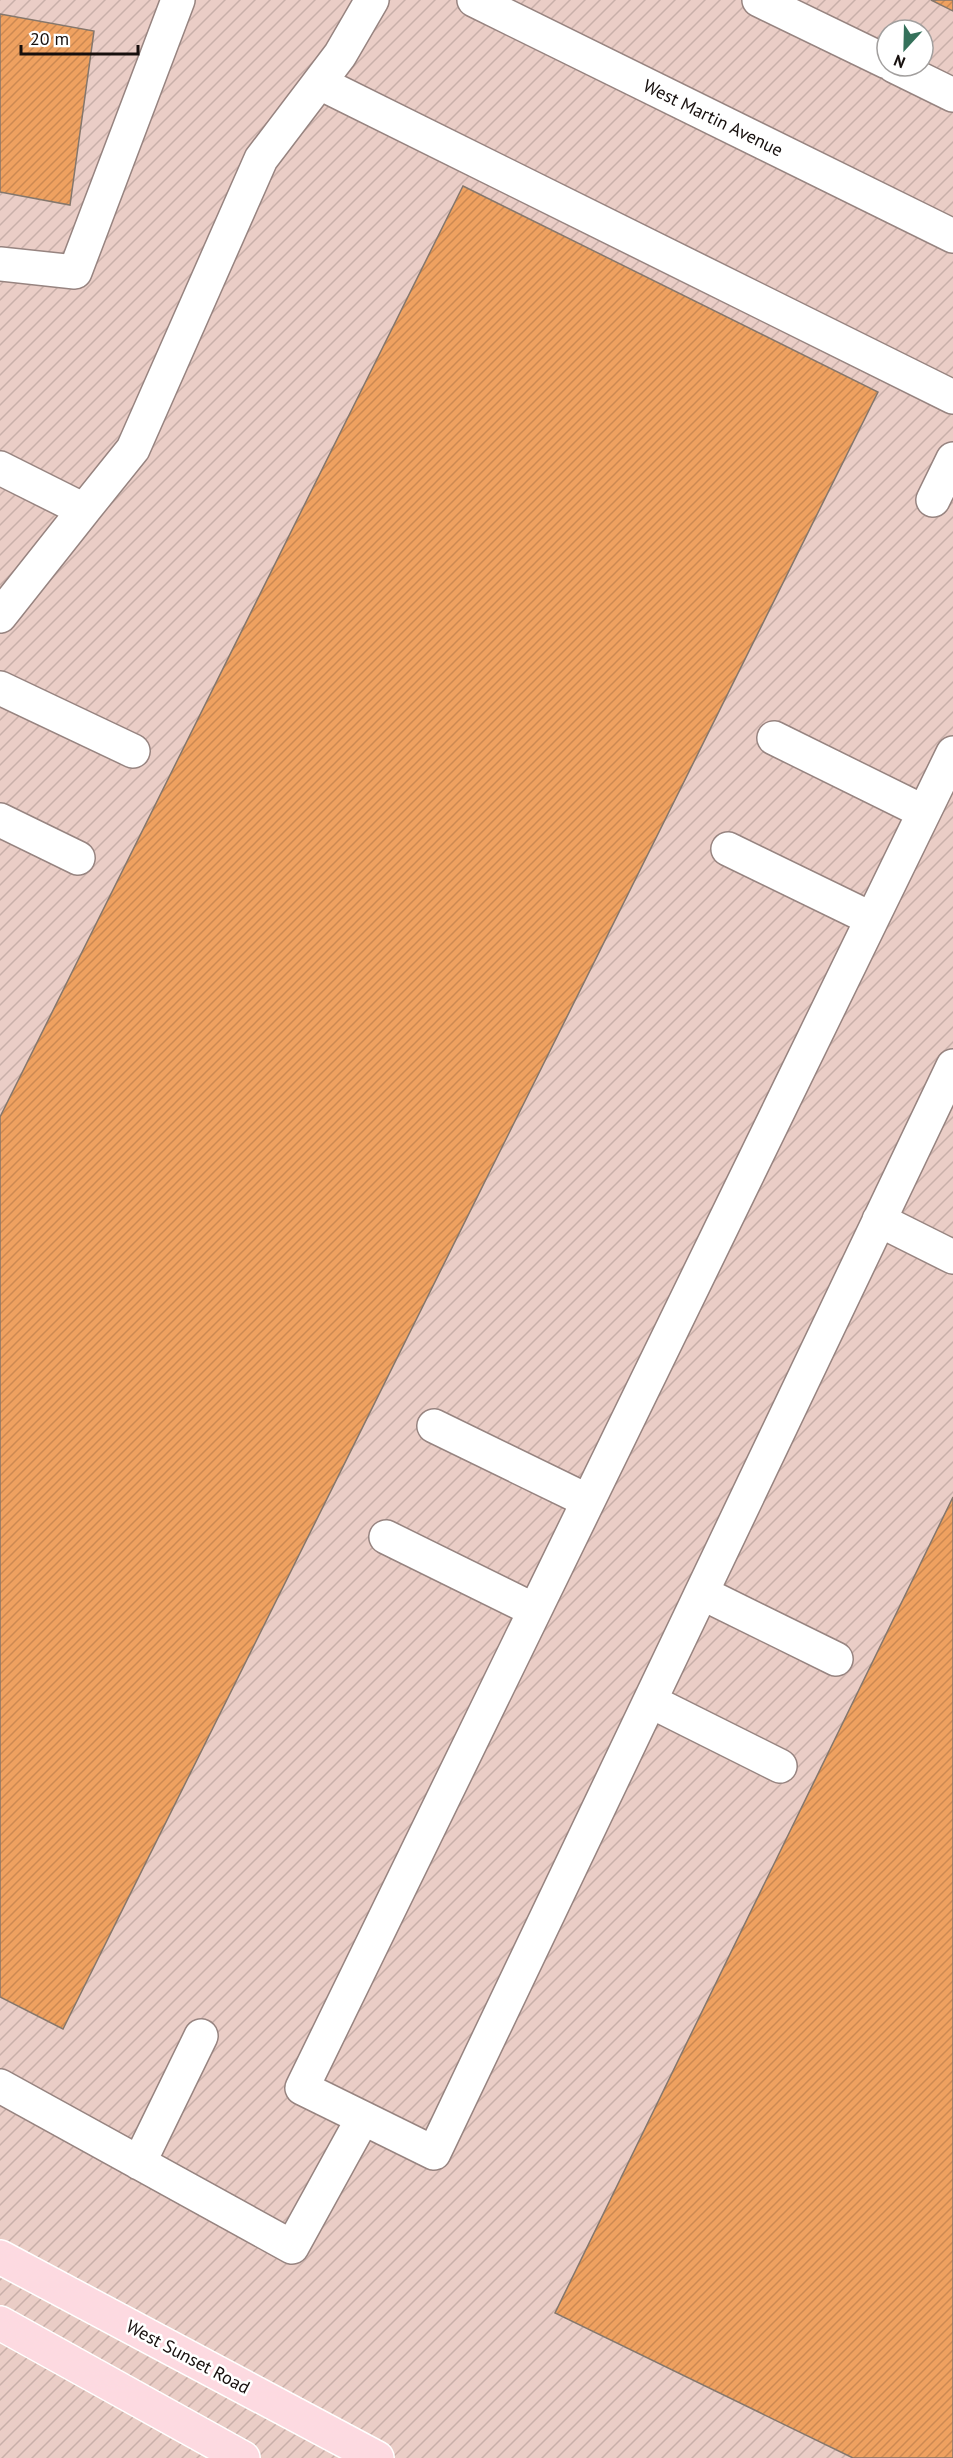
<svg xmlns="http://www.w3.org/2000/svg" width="953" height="2458" viewBox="0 0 953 2458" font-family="'PT Sans',sans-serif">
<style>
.industrial{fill:url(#industrial-furrows);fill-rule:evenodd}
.building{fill:url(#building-hatch);stroke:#85776c;stroke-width:1.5}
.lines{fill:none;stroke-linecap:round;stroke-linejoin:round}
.minor-casing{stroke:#978480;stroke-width:36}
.major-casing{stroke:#fff;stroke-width:36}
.minor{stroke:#fff;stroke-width:33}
.major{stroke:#fddae1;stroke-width:33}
.labels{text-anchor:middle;stroke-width:5;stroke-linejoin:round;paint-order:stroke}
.street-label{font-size:18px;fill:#160f0d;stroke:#fff}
</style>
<defs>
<pattern id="industrial-furrows" width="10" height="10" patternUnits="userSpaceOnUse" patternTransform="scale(1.5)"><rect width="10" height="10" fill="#eacdc6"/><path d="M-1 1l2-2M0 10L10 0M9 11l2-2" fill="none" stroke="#c8afa9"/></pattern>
<pattern id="building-hatch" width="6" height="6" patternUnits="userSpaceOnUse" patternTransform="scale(1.5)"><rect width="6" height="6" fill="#efa160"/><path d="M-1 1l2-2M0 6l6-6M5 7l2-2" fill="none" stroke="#cc8952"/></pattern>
</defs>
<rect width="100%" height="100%" fill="#f0dcd7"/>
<!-- industrial -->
<path class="industrial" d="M0,0H953V2458H0ZM887,30H923V66H887Z"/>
<!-- building -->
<path class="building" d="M931,0H953V11Z
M0,14L94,31L70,205L0,192Z
M463,186L878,392L63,2029L0,1997V1117Z
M953,1497V2458H853L555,2313Z"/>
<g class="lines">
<defs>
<path id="minor" d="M474,0L953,236
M759,0L887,62
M894,66L953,95
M320,83L953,397
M0,264L75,272L178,0
M0,468L84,510L0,616
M933,500L953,459
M84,510L133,449L261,159L340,55L372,0
M0,688L133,751
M774,738L924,812
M0,820L78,858
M728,849L872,919
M879,1220L953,1257
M434,1426L588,1501
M386,1537L534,1610
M702,1593L836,1659
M650,1701L780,1766
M0,2086L292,2247L363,2118L434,2153L953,1066
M363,2118L302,2088L953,753
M139,2163L201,2036"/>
<path id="major" d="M0,2257L377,2458
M0,2323L243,2458"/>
</defs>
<!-- minor casing -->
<use href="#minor" class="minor-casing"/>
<!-- major casing -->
<use href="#major" class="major-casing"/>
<!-- minor -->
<use href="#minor" class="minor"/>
<!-- major -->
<use href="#major" class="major"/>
</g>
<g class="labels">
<!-- street labels -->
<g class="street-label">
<text transform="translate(713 118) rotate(26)" y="6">West Martin Avenue</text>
<text transform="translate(188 2357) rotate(28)" y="6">West Sunset Road</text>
</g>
</g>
<!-- north arrow -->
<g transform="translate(905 48) rotate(202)"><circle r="28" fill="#ffffff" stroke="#a29f9e" stroke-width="1.5"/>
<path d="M0-4.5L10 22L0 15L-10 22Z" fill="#35715b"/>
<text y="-9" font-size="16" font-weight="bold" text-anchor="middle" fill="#160f0d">N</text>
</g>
<!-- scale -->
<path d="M21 45v9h117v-9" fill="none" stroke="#160f0d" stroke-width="3"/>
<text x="30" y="45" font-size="18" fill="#160f0d" stroke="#ffffff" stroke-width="4.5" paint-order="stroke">20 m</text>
</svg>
